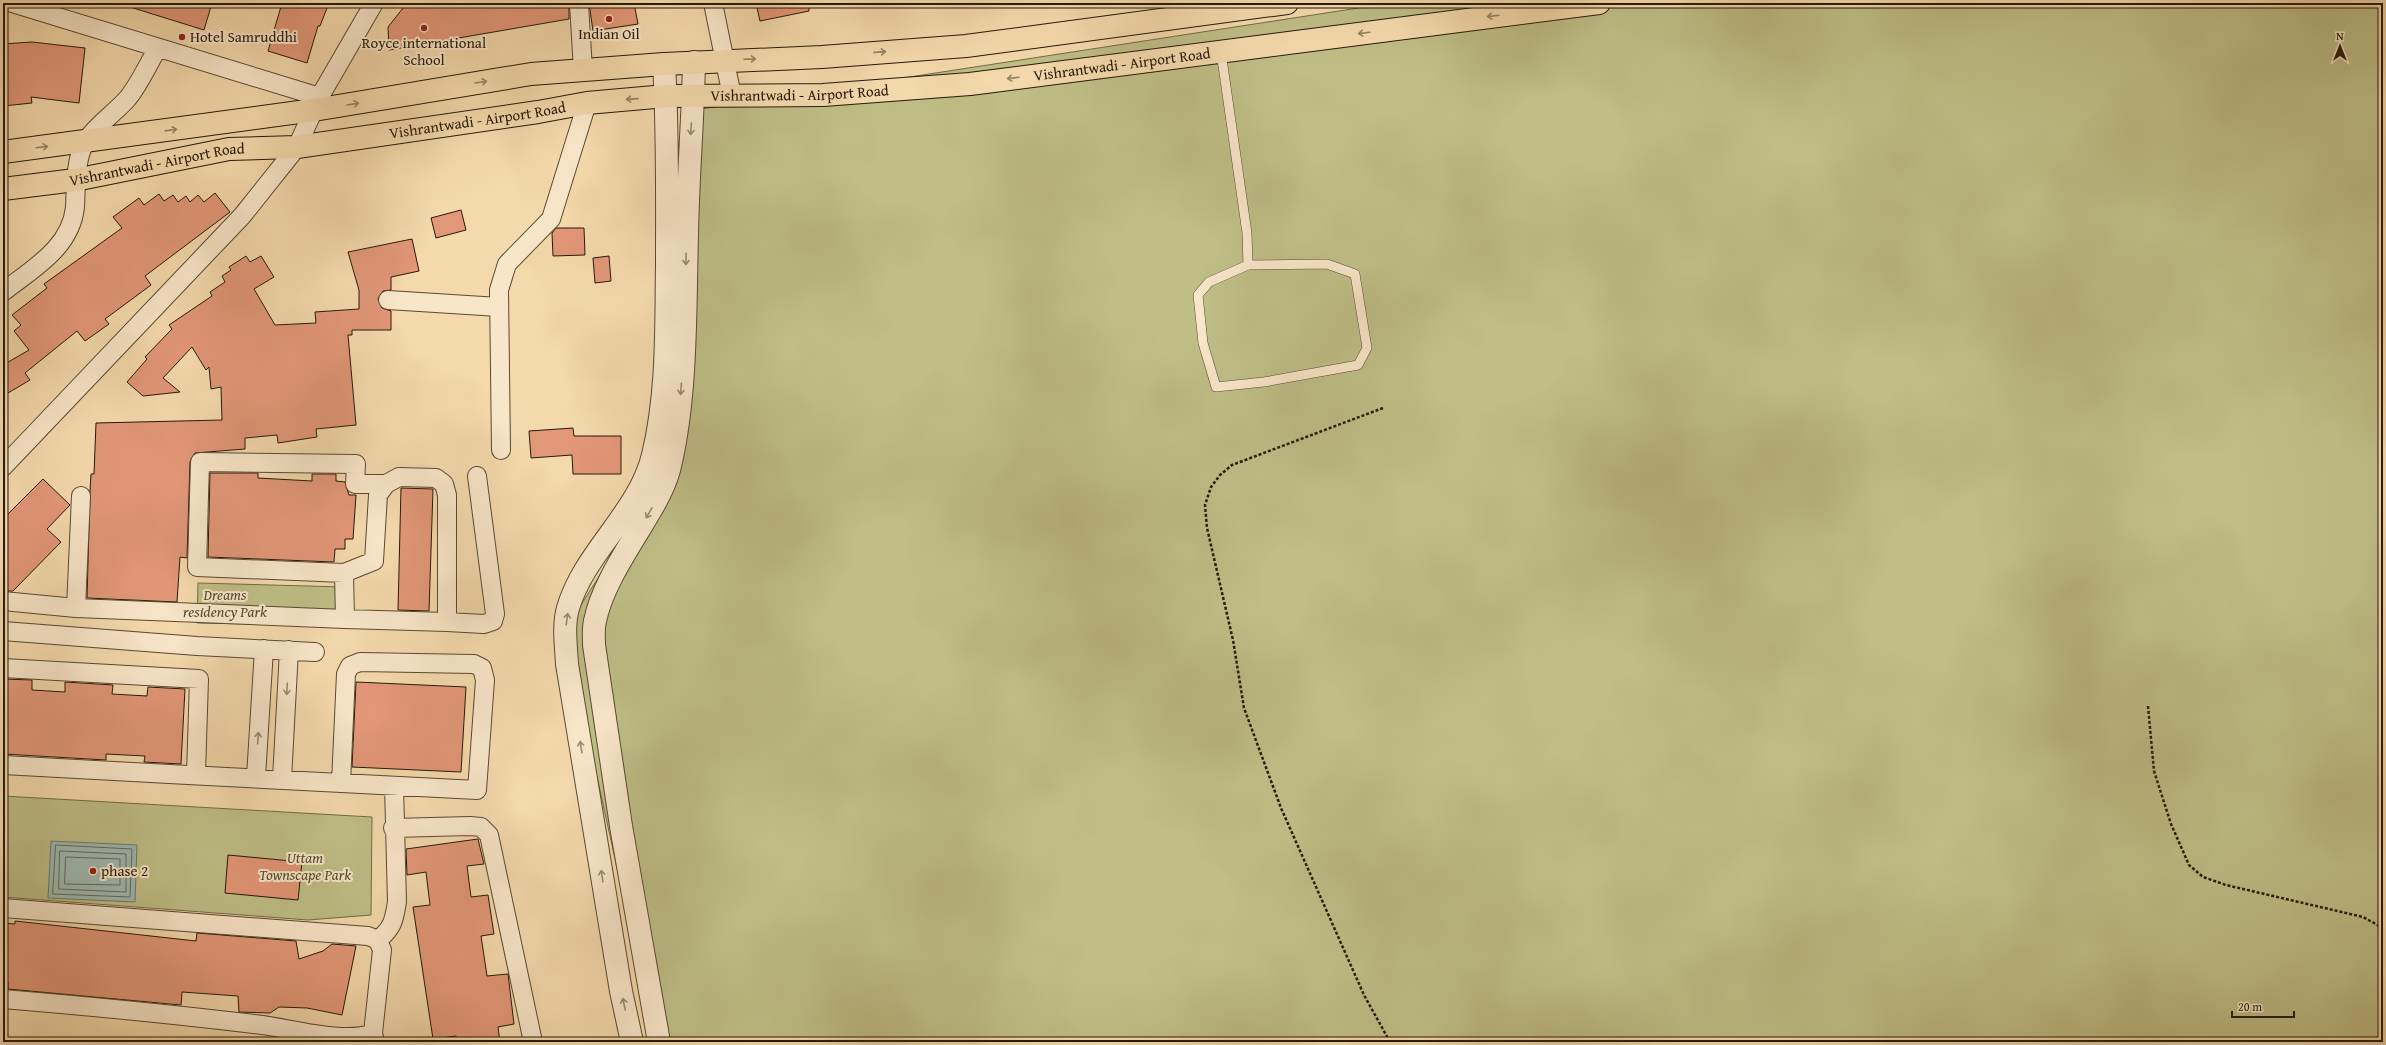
<svg xmlns="http://www.w3.org/2000/svg" width="2386" height="1045" viewBox="0 0 2386 1045" font-family="'Gentium Book Plus',serif">
<style>
.green{fill:#bfbe87;stroke:#726c48}
.water{fill:#9eb9b2;stroke:#6e796e}
.lines{fill:none;stroke-linecap:round;stroke-linejoin:round}
.shore{stroke:#62695d;stroke-width:1}
.building{fill:#e29778;stroke:#251908}
.service-casing{stroke:#594931;stroke-width:10}
.minor-casing{stroke:#594931;stroke-width:20}
.tertiary-casing{stroke:#594931;stroke-width:24}
.primary-casing{stroke:#251908;stroke-width:24}
.path{stroke:#251908;stroke-width:2.5;stroke-dasharray:3 2;stroke-linecap:butt}
.service{stroke:#f8e6c9;stroke-width:9}
.minor{stroke:#f8e6c9;stroke-width:18}
.tertiary{stroke:#f8e6c9;stroke-width:22}
.primary{stroke:#f4d9ac;stroke-width:22}
.oneway{stroke:#978362}
.oneway2{stroke:#998a72}
.poi-dot{fill:#8f2418;stroke:#f8e6c9;stroke-width:1.5}
.labels{text-anchor:middle;stroke-width:4;stroke-linejoin:round;paint-order:stroke}
.poi-label{font-size:15px;fill:#251908;stroke:#f8e6c9}
.street-label{font-size:15px;fill:#251908;stroke:#f8e6c9}
.park-label{font-size:15px;font-style:italic;fill:#534b2e;stroke:#f8e6c9}
</style>
<rect width="100%" height="100%" fill="#f4d9ac"/>
<filter id="stains"><feTurbulence type="fractalNoise" baseFrequency=".005" numOctaves="4"/><feColorMatrix values="0 0 0 0 .2 0 0 0 0 .09 0 0 0 0 .02 0 0 0 .5 -.17"/></filter>
<radialGradient id="worn" r=".72"><stop offset=".6" stop-color="#630" stop-opacity="0"/><stop offset="1" stop-color="#630" stop-opacity=".3"/></radialGradient>
<!-- green -->
<path class="green" d="M1391,3H2383V1042H655L565,630L649,498L695,110Z
M198,583L344,587L352,626L197,623Z
M3,796L372,817L371,915L308,920L3,897Z"/>
<!-- water -->
<path class="water" d="M51,841L137,845L135,902L48,898Z"/>
<g class="lines">
<!-- shore -->
<path class="shore" d="M56,845L132,849L130,897L53,894Z
M60,851L126,854V892L59,889Z
M66,857L120,859V885L65,884Z"/>
</g>
<!-- building -->
<path class="building" d="M131,3H212L204,30L130,7Z
M282,3H329L320,26H318L307,63L268,51Z
M407,3H569V19L389,50L388,27Z
M589,3H634L638,24L593,31Z
M756,3H809V11L760,21Z
M32,42L85,48L79,103L31,97L32,103L3,106V44Z
M215,193L230,212L145,276L151,285L105,319L109,324L85,341L77,331L25,373L30,380L3,396V365L29,350L14,331L21,325L12,315L47,288L44,284L122,228L113,217L139,198L144,205L159,194L164,201L173,195L178,202L186,196L190,202L198,195L204,202Z
M461,210L466,230L436,238L431,218Z
M556,228H584L585,255L553,256L552,233Z
M412,239L419,271L391,277V290L383,291L378,299L382,308L391,311V330H352V335H348L356,425L316,429L317,437L278,443L277,435L245,438V449L195,453L190,462L187,558L180,557L177,602L87,598L90,491L91,474H94L96,423L222,420L221,387L211,389L209,367L206,370L192,347L163,378L180,392L143,396L127,382L147,359L145,357L172,329L169,325L212,296L210,292L225,282L222,276L231,270L229,267L246,256L250,262L261,256L274,277L254,289L275,325L316,323L315,312L359,309V290L348,252Z
M609,256L611,281L595,283L593,258Z
M573,428L574,436H621V474H573L572,455L531,458L529,431Z
M210,473H258V478L312,481V474H336V481L345,482L349,495H356L353,539H345V549H335L334,562L208,557Z
M43,479L70,505L47,529L61,542L13,591H3V519Z
M401,488L433,489L429,611L398,610Z
M3,679L32,680V690L65,692V682L113,685L112,694L147,696L148,687L185,689L181,764L144,762L145,756L106,754V760L3,754Z
M356,682L466,687L461,772L352,767Z
M478,839L484,864L467,866L471,897L488,895L494,934L481,936L487,976L508,974L514,1024L498,1027L500,1042H457L456,1036L433,1039L413,907L430,905L426,872L407,875L406,849Z
M228,855L302,862L298,900L225,893Z
M15,921L196,941L197,933L296,941L299,959L323,951L332,944L356,946L342,1015L307,1008L279,1007L270,1013L239,1012L238,996L182,992L181,1005L8,989V982L3,981V923L15,924Z"/>
<g class="lines">
<defs>
<path id="service" d="M1221,52L1247,233L1248,265L1209,282L1198,295L1203,343L1216,387L1264,382L1358,365L1367,348L1355,274L1327,264L1248,265"/>
<path id="minor" d="M12,3L320,97
M713,3L732,96
M579,4L583,70
M3,292C32,269 71,248 75,207C76,189 75,157 86,141C96,125 115,113 128,98C140,83 148,64 158,48
M388,300L499,307
M501,450L499,290L507,264L551,219L587,103
M3,467L242,216L297,147L319,98L374,3
M344,573L197,567L200,462L356,464L355,484H386
M3,601L76,608L81,496
M76,608L345,619L344,573L374,561L378,495L386,484L399,477L436,478L444,484L447,495V622L345,619
M447,622L484,624L493,621L495,614L477,476
M3,631L197,646L315,652
M3,668L199,679L196,774
M3,765C161,773 319,783 477,790L485,680L482,668L474,664L360,662L350,666L346,674L341,783
M256,777L264,649
M282,779L289,650
M393,828L470,826L481,827L489,835L533,1042
M3,908L368,936L378,940L382,950L373,1033L375,1042
M378,940C393,928 394,920 397,902L394,786
M3,999C87,1006 170,1014 254,1024C287,1027 344,1045 373,1033"/>
<path id="tertiary" d="M632,1042L621,991L567,664C566,645 563,626 568,608C585,551 639,513 653,455C668,393 666,328 667,264C667,198 668,130 664,64
M659,1042L621,826L594,645C594,638 593,629 595,621C602,585 630,546 649,513C657,500 665,485 669,470C687,398 685,309 687,234C688,177 693,119 694,62"/>
<g id="primary">
<path d="M3,152L314,110L531,74L664,64L822,57L966,46L1287,3"/>
<path id="s1" d="M3,189L75,180L229,149L297,147L538,112L587,103L666,96L823,95L970,84L1599,3"/>
</g>
</defs>
<!-- service casing -->
<use href="#service" class="service-casing"/>
<!-- minor casing -->
<use href="#minor" class="minor-casing"/>
<!-- tertiary casing -->
<use href="#tertiary" class="tertiary-casing"/>
<!-- primary casing -->
<use href="#primary" class="primary-casing"/>
<!-- path -->
<path class="path" d="M1383,408L1232,465L1220,475L1211,487L1205,505L1207,528L1233,640L1244,708L1281,808L1364,995L1390,1042
M2148,706L2154,771L2171,824L2189,865L2203,877L2226,885L2363,917L2383,928"/>
<!-- service -->
<use href="#service" class="service"/>
<!-- minor -->
<use href="#minor" class="minor"/>
<!-- tertiary -->
<use href="#tertiary" class="tertiary"/>
<!-- primary -->
<use href="#primary" class="primary"/>
</g>
<!-- one-way arrows -->
<defs><path id="oneway-shaft" d="M-6 0H5M1.5-3L5.5 0L1.5 3" fill="none" stroke-width="1.6" stroke-linecap="round" stroke-linejoin="round"/></defs>
<g class="oneway">
<use href="#oneway-shaft" transform="translate(1493 16) rotate(173)"/>
<use href="#oneway-shaft" transform="translate(1364 33) rotate(173)"/>
<use href="#oneway-shaft" transform="translate(880 52) rotate(-4)"/>
<use href="#oneway-shaft" transform="translate(750 59) rotate(-2)"/>
<use href="#oneway-shaft" transform="translate(1013 78) rotate(173)"/>
<use href="#oneway-shaft" transform="translate(481 82) rotate(-9)"/>
<use href="#oneway-shaft" transform="translate(632 99) rotate(176)"/>
<use href="#oneway-shaft" transform="translate(353 104) rotate(-9)"/>
<use href="#oneway-shaft" transform="translate(171 130) rotate(-8)"/>
<use href="#oneway-shaft" transform="translate(42 147) rotate(-7)"/>
</g>
<g class="oneway2">
<use href="#oneway-shaft" transform="translate(691 129) rotate(94)"/>
<use href="#oneway-shaft" transform="translate(686 259) rotate(91)"/>
<use href="#oneway-shaft" transform="translate(681 389) rotate(94)"/>
<use href="#oneway-shaft" transform="translate(649 513) rotate(120)"/>
<use href="#oneway-shaft" transform="translate(567 619) rotate(-82)"/>
<use href="#oneway-shaft" transform="translate(287 689) rotate(93)"/>
<use href="#oneway-shaft" transform="translate(258 738) rotate(-86)"/>
<use href="#oneway-shaft" transform="translate(581 747) rotate(-99)"/>
<use href="#oneway-shaft" transform="translate(602 876) rotate(-99)"/>
<use href="#oneway-shaft" transform="translate(624 1004) rotate(-102)"/>
</g>
<!-- markers -->
<g class="poi-dot">
<circle cx="609" cy="19" r="4"/>
<circle cx="424" cy="28" r="4"/>
<circle cx="182" cy="37" r="4"/>
<circle cx="93" cy="871" r="4"/>
</g>
<g class="labels">
<!-- poi labels -->
<g class="poi-label">
<text x="609" y="39">Indian Oil</text>
<text x="190" y="42" text-anchor="start">Hotel Samruddhi</text>
<text x="424" y="48">Royce international<tspan x="424" dy="17">School</tspan></text>
<text x="101" y="876" text-anchor="start">phase 2</text>
</g>
<!-- street labels -->
<g class="street-label">
<text dy="5" stroke="none"><textPath href="#s1" startOffset="1128">Vishrantwadi - Airport Road</textPath></text>
<text dy="5" stroke="none"><textPath href="#s1" startOffset="804">Vishrantwadi - Airport Road</textPath></text>
<text dy="5" stroke="none"><textPath href="#s1" startOffset="480">Vishrantwadi - Airport Road</textPath></text>
<text dy="5" stroke="none"><textPath href="#s1" startOffset="156">Vishrantwadi - Airport Road</textPath></text>
</g>
<!-- park labels -->
<g class="park-label">
<text x="225" y="600">Dreams<tspan x="225" dy="17">residency Park</tspan></text>
<text x="305" y="863">Uttam<tspan x="305" dy="17">Townscape Park</tspan></text>
</g>
</g>
<!-- margin -->
<rect width="2386" height="1045" fill="none" stroke="#f4d9ac" stroke-width="16"/>
<rect x="4" y="4" width="2378" height="1037" fill="none" stroke="#251908" stroke-width="2"/>
<rect x="8" y="8" width="2370" height="1029" fill="none" stroke="#251908"/>
<!-- north arrow -->
<g transform="translate(2340 46)" stroke="#f8e6c9" stroke-width="3" paint-order="stroke">
<path d="M0-3L7 15L0 10L-7 15Z" fill="#251908"/>
<text y="-6" font-size="11" font-weight="bold" text-anchor="middle" fill="#251908">N</text>
</g>
<!-- scale -->
<path d="M2232 1011v6h62v-6" fill="none" stroke="#251908" stroke-width="2"/>
<text x="2238" y="1011" font-size="12" fill="#251908" stroke="#f8e6c9" stroke-width="3" paint-order="stroke">20 m</text>
<rect width="100%" height="100%" filter="url(#stains)"/>
<rect width="100%" height="100%" fill="url(#worn)"/>
</svg>
